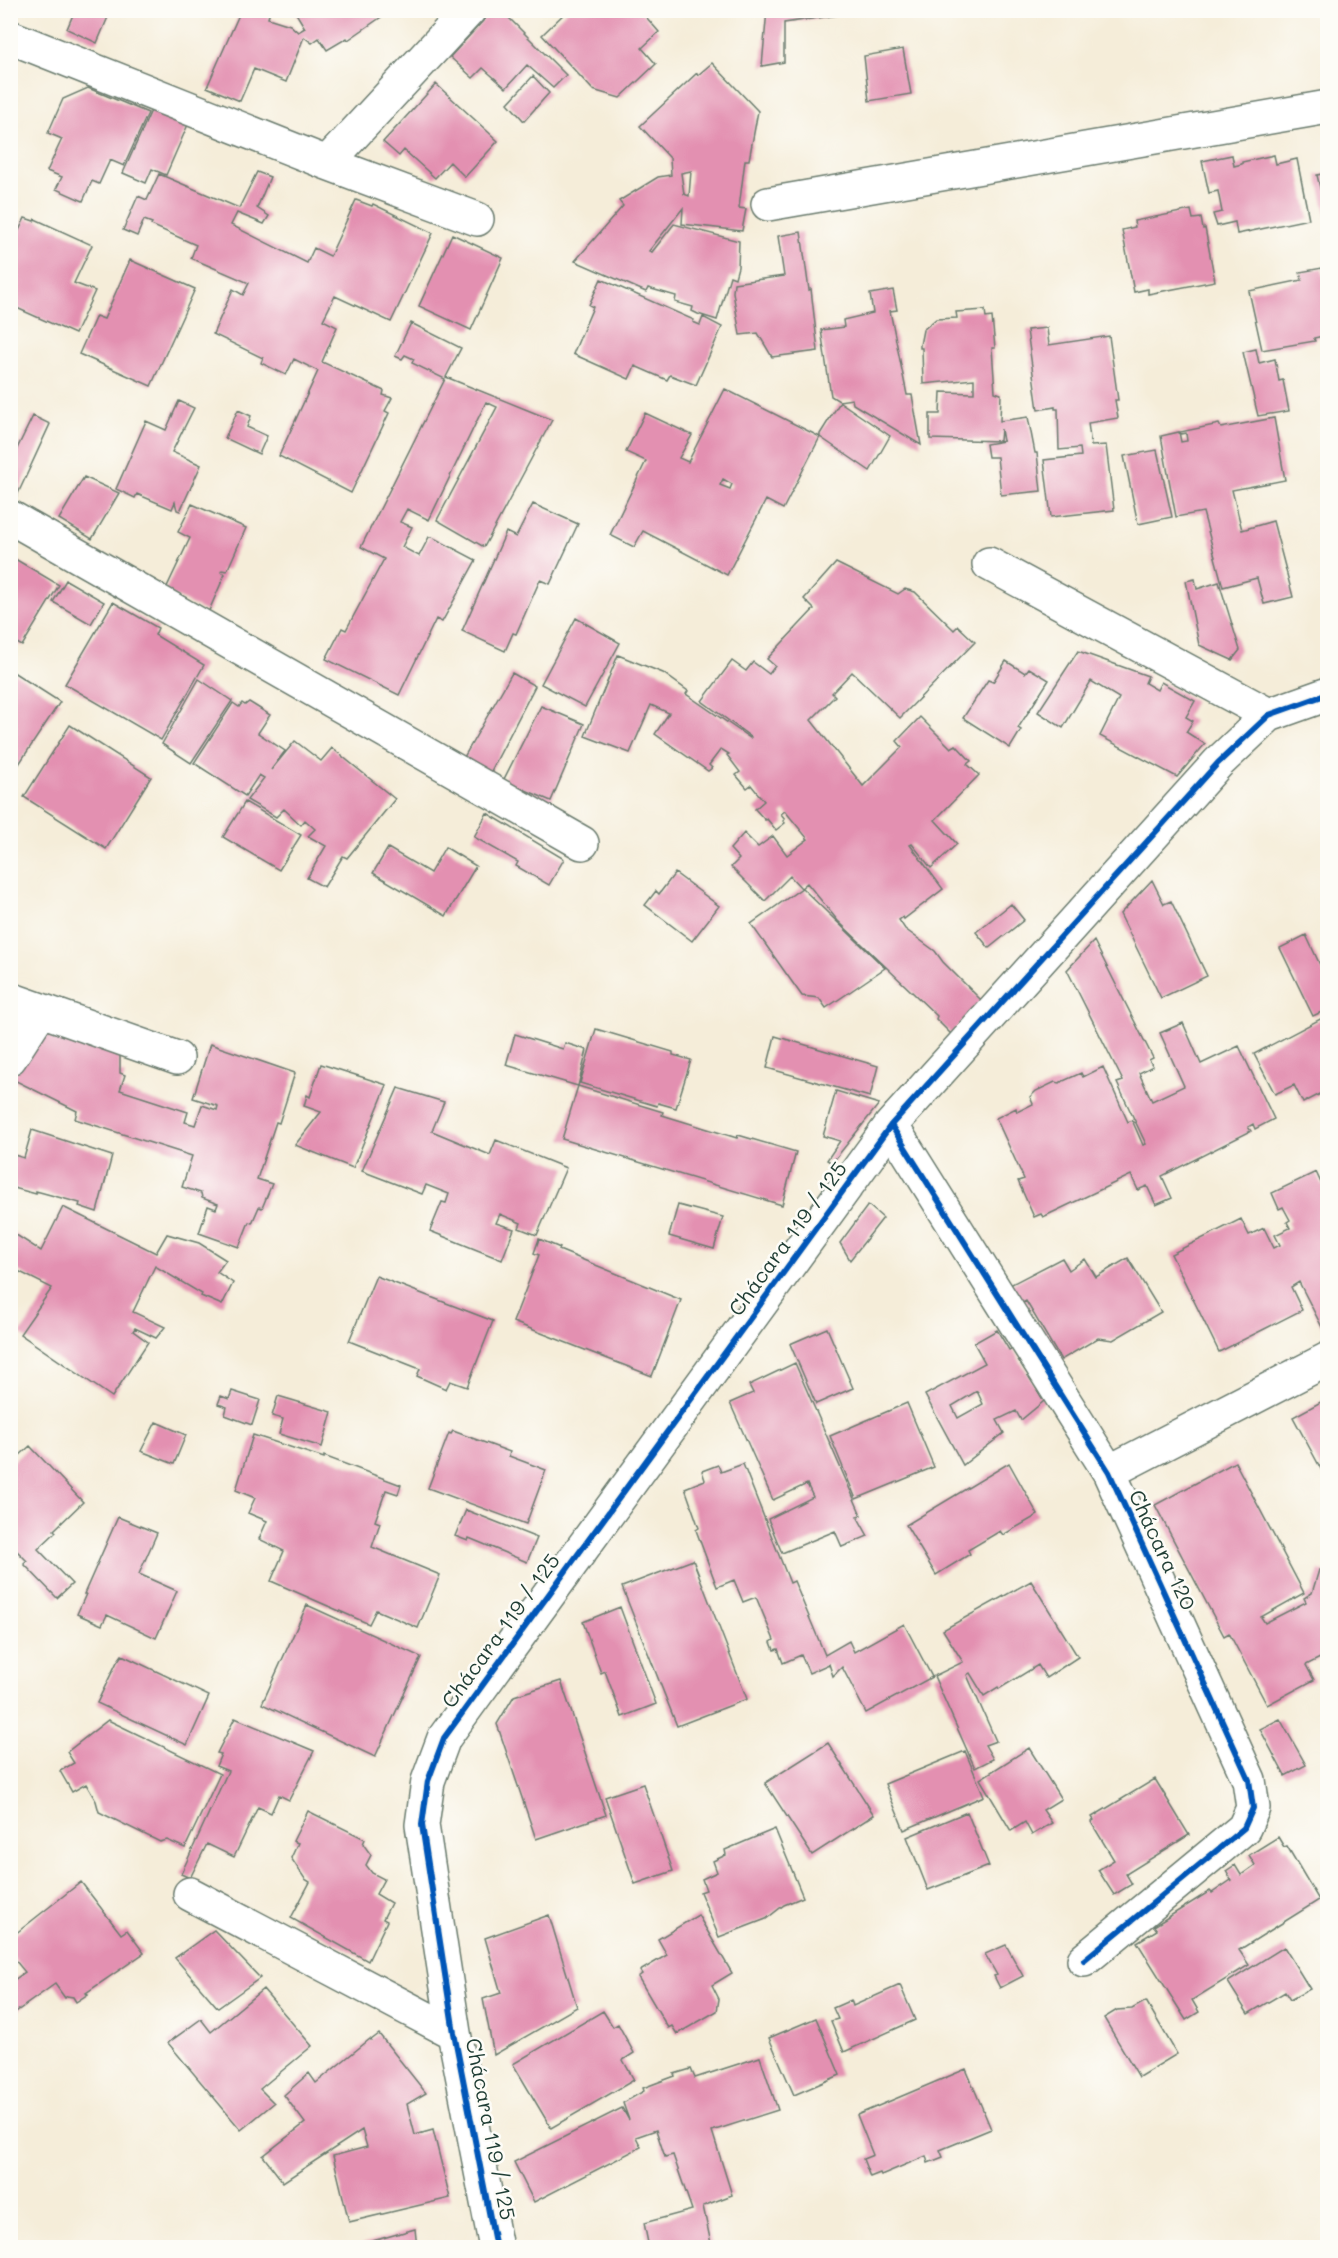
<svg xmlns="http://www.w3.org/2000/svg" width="1338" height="2258" viewBox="0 0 1338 2258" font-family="Mali,sans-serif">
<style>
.building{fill:#e390b1;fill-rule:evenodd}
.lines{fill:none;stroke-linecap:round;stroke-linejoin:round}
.street-casing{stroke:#6a7b6e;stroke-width:36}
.street{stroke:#fff;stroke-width:33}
.cycleway-casing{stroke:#fdfcf7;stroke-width:10}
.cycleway{stroke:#0057b8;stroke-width:6}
.labels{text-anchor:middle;stroke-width:5;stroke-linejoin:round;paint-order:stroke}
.street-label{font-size:21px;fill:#1f3d34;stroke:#fdfcf7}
</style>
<rect width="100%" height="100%" fill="#fdfcf7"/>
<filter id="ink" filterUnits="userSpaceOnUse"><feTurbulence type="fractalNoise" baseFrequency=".0167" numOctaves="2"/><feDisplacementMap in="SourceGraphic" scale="12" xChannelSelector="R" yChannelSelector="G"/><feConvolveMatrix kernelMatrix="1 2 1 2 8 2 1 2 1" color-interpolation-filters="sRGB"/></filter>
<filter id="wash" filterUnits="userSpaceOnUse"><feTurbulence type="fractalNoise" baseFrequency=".008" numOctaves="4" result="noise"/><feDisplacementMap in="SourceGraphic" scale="24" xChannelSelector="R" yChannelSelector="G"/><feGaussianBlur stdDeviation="1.35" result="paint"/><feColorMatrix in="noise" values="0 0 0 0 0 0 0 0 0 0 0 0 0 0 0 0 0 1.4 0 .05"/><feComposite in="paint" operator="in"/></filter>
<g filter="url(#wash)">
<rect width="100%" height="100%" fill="#f5edd9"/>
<g id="blocks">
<!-- building -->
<path class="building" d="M75,10H111L97,43L67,29Z
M241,10H270L268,18L290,25L298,32L305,28L294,10H381L384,15L348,40L347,38L327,50L319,38L312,43L304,37L286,82L254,69L240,101L207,87Z
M493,10H501L566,75L553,88L527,65L506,88L483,68L473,78L450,57Z
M568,10H640L659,32L642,48L656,64L620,98L593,90L542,35Z
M767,10H838V15L784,23V62L762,66Z
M903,49L911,94L869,101L864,56Z
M712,63L758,111L749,160H745L739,208L746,209L742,231L682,224L683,208L649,251L652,252L674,224L739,241L738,267L735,278L730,276L717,320L698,314L692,311L693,307L675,302L676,296L648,288L646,292L575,261L623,206L619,201L658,177L671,175L670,158L640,126L697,73L698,75ZM691,171L689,196L684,194L681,173Z
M533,76L549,93L524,121L508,103Z
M436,84L498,141L465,177L450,162L435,178L404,150L399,156L383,142Z
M88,88L148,113L124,166L110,160L99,184L92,181L83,201L56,189L62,177L47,171L62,139L48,133L63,99Z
M154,104L190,120L166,175L152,169L146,183L123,173Z
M1232,155L1234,166L1242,164V162L1274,155L1276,164L1297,159L1309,219L1237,234L1235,222L1217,226L1213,214L1222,212L1218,191L1209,193L1202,161Z
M257,172L270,177L257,208L269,216L264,224L237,213L231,225L307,263L314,248L330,256L356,200L372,206L373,204L433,233L391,322L335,296L323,320L337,327L322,362L384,391L383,395L392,398L385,411L389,413L351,493L279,456L318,371L294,359L286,375L261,363L263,358L213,334L233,289L243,295L249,283L191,258L196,245L151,225L152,223L144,220L137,236L123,230L138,196L147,200L159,174L239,208Z
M1328,173V216L1327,217L1317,175Z
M1191,210L1193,219L1201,218L1203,229L1205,228L1215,281L1148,294V289L1134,292L1122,230L1135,227L1134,221Z
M25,218L34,221L35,219L92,245L74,283L95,291L75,334L10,305V249Z
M801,232L809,290L811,289L818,351L772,357L758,333L740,335L733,292L734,283L784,276L778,236Z
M452,234L503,258L471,330L419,306Z
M130,260L195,289L151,386L79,354L96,316L104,319Z
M1322,268L1328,294V335L1314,338L1315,341L1262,350L1249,291L1302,280L1300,272Z
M601,279L694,320L693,322L700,325L703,317L722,327L696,385L670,375L667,380L635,366L629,379L573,354L593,307L589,305Z
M893,290L897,310L890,311L907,395H912L921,445L853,404L852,399L839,401L831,396L821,330L844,327L843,320L873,313L870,294Z
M985,310L986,318L992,317L995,348H992L995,392L1001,394L1000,421L1028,417L1035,453H1037L1041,491L1001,495L997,457H988L986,444L1004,441H1003L1001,429L1000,441L930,439V414H940L941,392L974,393V379L923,384L922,348H920V345L923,330L936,319L957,318L956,312Z
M411,323L461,348L446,377L552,420L484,547L437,520L497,407L486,402L429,520L407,509L400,522L412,527L402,547L419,556L429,537H432L476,560L442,622L436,619L399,695L326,659L342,628L346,630L384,559L361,547L445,379L412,363L414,359L405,355L402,359L395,356Z
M1047,328L1049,345L1109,336L1118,400H1115L1118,418L1088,423L1091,446L1106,445L1114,510L1051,517L1044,460L1081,456L1080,448L1059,450L1058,409H1055V407L1038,410L1027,330Z
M1256,349L1259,363L1275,359L1279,381L1283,380L1289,411L1258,416L1243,352Z
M725,389L820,437V434L840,402L890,436L870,471L820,437L783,509L766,500L727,575L643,531L634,547L610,535L646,461L626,452L645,413L692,435L679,458L688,462ZM723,479L732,484L730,489L720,485Z
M179,401L194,408L172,452L201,465L180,511L177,510L175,502L172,509L137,494L135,498L116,489L146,421L166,430Z
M238,410L251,416L247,427L267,436L259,454L225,438Z
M33,416L50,424L16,498L10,494V463Z
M1274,418L1285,480L1232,490L1242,530L1273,521L1293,597L1264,604L1257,578L1223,587L1203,512L1176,517L1161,436L1179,432L1181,442L1187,441L1186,433L1180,434V432L1219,424L1221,428Z
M1157,450L1172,517L1138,524L1124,456Z
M84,477L119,493L92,539L59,519Z
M192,504L246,528L227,571L222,570L221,572L225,574L208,613L165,591L190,538L178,532Z
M533,504L578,524L550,584L540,580L516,634L513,633L505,651L462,631L506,532L516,537Z
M10,556L59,585L22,646L10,639Z
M836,563L898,594L905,589L915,592L954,630L958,626L975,642L900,718L852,672L832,693L835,696L811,720L863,786L902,747L897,741L920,717L951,748L956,745L971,761L967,764L979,775L935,820L957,844L931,868L912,844L910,845L943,889L904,919L903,917L899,920L905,929L935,951L943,962L982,1001L951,1034L936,1019L937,1016L838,921L807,883L801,888L790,876L765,901L731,867L739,859L730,849L744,833L758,847L773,836L787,855L808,839L785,811L781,814L785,819L783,821L785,823L776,830L767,819L765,820L755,809L764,801L751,785L747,788L736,775L740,772L727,755L729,754L721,749L709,765L712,768L708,771L655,734L669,713L651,705L630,753L585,736L618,655L663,673L688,691L686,694L750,738L751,737L702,701L732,661L746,671L753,662L769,674L775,666L767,659L814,609L804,599Z
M1195,579L1197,589L1219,582L1240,650L1232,660L1199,645L1186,581Z
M66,580L104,602L91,624L53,602Z
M113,602L158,628L155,635L204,665L161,740L65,684Z
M576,618L620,643L585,707L541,684Z
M1078,651L1148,676L1145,683L1157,690L1161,682L1195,701L1186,717L1193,721L1186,732L1205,744L1177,777L1100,736L1119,698L1091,681L1063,728L1038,712Z
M1006,661L1025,673L1029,668L1049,680L1018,728L1021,730L1010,748L963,718L988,680L993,682Z
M10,670L60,702L19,764L10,759Z
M512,673L535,686L489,775L463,759Z
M199,679L232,701L191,763L162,744Z
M249,702L270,715L258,733L285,751L271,770L295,741L321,761L332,748L395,799L347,858L343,856L324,887L307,878L326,846L308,836L315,829L305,820L301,825L284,809L276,817L247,800L264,778L259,775L245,796L194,763L233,703L239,707L242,703L245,705Z
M541,706L584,724L551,801L521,788L518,793L501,785Z
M70,725L151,777L106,849L24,797Z
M245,802L301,835L279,870L223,837Z
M487,813L564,859L549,885L516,866L518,862L474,837Z
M445,847L476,866L446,916L373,873L388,848L430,873Z
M675,873L719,906L692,941L645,905L656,891L659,894Z
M1152,880L1164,904L1171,901L1207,976L1161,998L1120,914Z
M802,888L885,968L826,1008L819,998L802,996L751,924Z
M1011,904L1024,920L989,948L976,932Z
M1306,935L1328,982V1009L1313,1016L1280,948Z
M1094,941L1153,1058L1149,1060L1153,1066L1139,1073L1152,1101L1184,1086L1160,1033L1183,1023L1201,1064L1239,1046L1274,1119L1255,1129L1253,1124L1248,1127L1251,1131L1162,1176L1172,1198L1156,1205L1147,1186L1138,1190L1131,1175L1043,1217L1041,1214L1034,1217L1018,1181L1024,1179L996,1118L1016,1108L1017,1112L1033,1104L1030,1097L1036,1091L1055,1082L1059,1083L1081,1073L1083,1077L1103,1067L1128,1122L1132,1120L1143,1145L1146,1144L1117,1083L1123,1081L1067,970Z
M55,1010L120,1054V1073L125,1075L120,1090L188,1112L185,1122L195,1125L202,1105L217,1110L218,1106L193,1098L210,1044L295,1073L279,1123L276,1122L257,1179L272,1184L262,1208L259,1207L252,1223L249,1222L239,1247L199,1233L208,1206L216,1209L218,1204L202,1198L201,1193L182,1187L192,1156L75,1119L77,1111L12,1079Z
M1328,1015V1090L1303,1103L1294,1085L1275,1094L1254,1054Z
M596,1029L673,1052V1055L691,1060L676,1108L658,1103L657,1106L580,1083Z
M515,1034L563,1049L565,1043L587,1050L578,1086L663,1112L662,1115L737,1138L738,1135L796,1152L782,1205L562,1139L578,1086L506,1065Z
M775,1036L878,1066L870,1097L767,1068Z
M321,1064L387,1085L353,1168L295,1145L321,1112L304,1106L307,1095L310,1097Z
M398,1088L444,1102L432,1131L490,1155L496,1140L566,1168L537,1235L519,1228L521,1223L500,1214L496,1223L514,1229L502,1260L430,1231L442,1202L446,1203L449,1194L426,1185L422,1194L362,1171Z
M836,1091L879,1104L832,1163L827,1160L840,1141L823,1136Z
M32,1130L112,1156L97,1212L79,1206L80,1203L36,1191V1194L10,1187V1168L14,1155L24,1158Z
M1316,1172L1322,1185L1328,1182V1332L1325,1333L1299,1282L1291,1287L1302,1310L1219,1352L1171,1254L1241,1219L1249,1235L1264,1228L1274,1248L1280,1245L1275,1235L1290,1228L1287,1222L1290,1220L1283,1207L1279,1209L1272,1193Z
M678,1205L723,1217L714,1249L669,1236Z
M868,1205L883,1218L850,1260L840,1243Z
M63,1207L156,1253L167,1234L199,1243L226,1260L217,1272L233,1283L222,1305L201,1296L202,1294L155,1266L133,1312L165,1327L156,1338L135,1328L133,1331L148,1342L112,1397L20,1334L52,1288L10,1267V1231L41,1251Z
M539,1239L560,1248L559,1250L681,1300L652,1376L513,1322L539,1255L534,1253Z
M1062,1258L1069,1270L1085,1259L1096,1277L1128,1258L1161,1312L1113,1340L1098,1338L1061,1360L1026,1301L1019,1305L1008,1286Z
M376,1276L493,1321L467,1387L450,1381L446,1389L417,1376L420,1369L349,1341Z
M827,1328L853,1388L816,1404L790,1344Z
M997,1330L1009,1350L1013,1349L1044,1401L1021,1420L1016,1411L997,1420L1004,1433L963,1465L925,1395L985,1363L974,1343ZM977,1391L983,1404L958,1418L952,1406Z
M795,1363L861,1515L857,1516L868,1536L842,1547L835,1531L782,1553L768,1519L813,1497L807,1484L773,1500L730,1403L753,1393L749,1385Z
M232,1391L260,1400L252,1425L225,1415L227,1407L218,1404L221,1396L229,1399Z
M278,1396L332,1412L322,1447L279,1434L283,1419L272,1416Z
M1328,1398V1482L1293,1417Z
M907,1403L934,1467L856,1499L830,1436Z
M156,1422L186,1435L174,1464L141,1451Z
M453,1431L510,1452L509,1456L546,1470L526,1524L428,1488L449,1433L451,1434Z
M253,1435L324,1458V1456L401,1485L398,1494L386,1490L375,1521L380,1523L372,1547L440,1575L418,1628L376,1610L369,1624L271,1581L284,1551L259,1539L267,1521L248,1513L255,1498L236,1490Z
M30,1446L83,1502L54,1530L56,1532L38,1549L72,1584L57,1598L24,1564L27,1561L10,1544V1464Z
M1235,1462L1304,1593L1261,1617L1265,1623L1306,1602L1304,1598L1312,1593L1319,1570L1328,1573V1654L1306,1665L1314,1680L1267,1705L1229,1633L1224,1636L1155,1505Z
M1009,1463L1038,1515L1003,1535L1000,1531L968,1550L970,1554L936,1575L906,1525Z
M743,1464L790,1583L794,1581L825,1655L849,1641L854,1652L904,1624L932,1677L866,1713L842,1667L833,1676L829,1664L809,1673L801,1655L783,1663L778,1649L774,1650L771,1642L774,1640L756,1597L743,1602L734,1580L717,1587L696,1530L699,1528L685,1488L705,1480L702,1471L718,1465L721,1472Z
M466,1510L537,1538L527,1562L469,1538L468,1541L455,1536Z
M118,1517L157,1533L139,1574L177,1591L156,1638L107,1615L102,1625L77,1614L86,1594H84Z
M693,1560L747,1699L677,1726L622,1587Z
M1031,1581L1078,1657L1046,1678L1038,1665L999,1689L998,1687L984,1696L970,1673L967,1675L996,1741L985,1745L993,1759L975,1768L934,1676L963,1662L943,1630Z
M307,1605L421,1657L375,1757L262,1704Z
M620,1607L656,1704L622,1717L605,1671L601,1673L583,1622Z
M122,1655L209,1696L187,1745L97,1703L117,1662Z
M561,1681L606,1815L536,1839L497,1724L514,1696Z
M235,1718L314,1751L289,1800L279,1795L271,1813L258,1807L234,1857L207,1844L190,1878L181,1874L228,1771L216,1766L221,1754L217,1753Z
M1280,1719L1306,1765L1285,1776L1260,1729Z
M108,1720L220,1774L185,1848L167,1840L160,1842L99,1812L96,1801L86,1784L72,1792L60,1771L74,1763L67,1752Z
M828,1743L874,1815L812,1855L765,1783Z
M1029,1748L1061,1799L1043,1810L1052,1823L1032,1835L1025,1822L1011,1831L980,1779Z
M965,1751L984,1796L904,1830L885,1784Z
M1155,1779L1189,1835L1126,1874L1132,1884L1114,1895L1098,1870L1114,1860L1091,1822L1094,1820L1092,1817Z
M643,1784L673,1871L635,1884L605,1797Z
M308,1811L365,1839L363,1844L371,1855L366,1865L372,1873L384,1879L376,1894L391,1903L383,1919L387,1921L368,1961L291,1918L310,1882L305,1879L291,1858L298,1843L293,1841Z
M967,1812L989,1866L928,1890L907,1837Z
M775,1829L803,1897L784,1905L766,1919L719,1937L700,1892L706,1890L702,1879L717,1872L713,1861L726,1855L725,1850Z
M1278,1837L1284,1847L1287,1846L1319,1900L1239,1950L1249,1965L1192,2000L1199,2012L1186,2020L1137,1942L1157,1930L1154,1926L1210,1891L1212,1893L1231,1880L1226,1871L1235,1865L1241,1875L1255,1865L1249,1855Z
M81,1882L121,1934L127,1930L144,1953L86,1993L88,1994L76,2002L73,1997L67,1996L65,1998L55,1984L10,2016V1983L25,1972L10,1954V1938Z
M549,1915L577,2007L494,2055L483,1999L501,1993L485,1938Z
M698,1915L732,1973L712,1985L719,1999L717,2011L677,2034L672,2026L668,2028L638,1977L642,1974L640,1971L667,1955L658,1939Z
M214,1930L260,1978L218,2008L175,1958Z
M1006,1945L1023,1976L1000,1988L994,1976L997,1975L985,1954Z
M1284,1947L1310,1989L1290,2000L1285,1992L1248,2014L1228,1982Z
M900,1985L915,2020L844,2052L831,2021L838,2019L833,2008L851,2000L853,2006Z
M263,1989L312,2046L260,2089L274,2103L241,2130L168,2043L201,2019L211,2032Z
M1146,2001L1177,2054L1139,2077L1104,2018L1117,2010L1132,2009Z
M603,2011L613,2027L618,2024L634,2053L623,2060L634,2080L551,2128L513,2064Z
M816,2018L840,2075L794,2095L769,2038Z
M379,2034L426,2093L407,2104L415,2135L433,2130L450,2198L349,2222L333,2156L367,2147L362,2130L283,2182L263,2156L305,2123L284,2095L309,2073L316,2083L370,2039L371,2040Z
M760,2057L778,2110L712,2131L732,2195L703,2206L712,2248H649L644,2223L692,2210L673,2155L665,2157L656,2130L636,2137L641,2147L534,2202L514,2162L622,2108L629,2120L623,2103L644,2091L643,2088L675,2076L674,2074L691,2069L695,2078Z
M966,2069L991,2129L940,2150L943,2157L928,2163L926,2156L881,2175L880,2173L870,2177L863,2159L873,2155L857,2115Z
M415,2229L417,2248H354L369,2242Z"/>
</g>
</g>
<g filter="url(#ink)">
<use href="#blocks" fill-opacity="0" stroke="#6a7b6e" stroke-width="1.5"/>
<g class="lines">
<defs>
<path id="street" d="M10,37L327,163L477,219
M327,163L469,10
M768,204L1328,107
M10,517L582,843
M989,564L1269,715
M10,999L177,1058
M10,1058L41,1010
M891,1125L1109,1472L1249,1780L1253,1808L1244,1828L1084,1960
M1109,1472L1328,1359
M190,1894L454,2033
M496,2248L454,2033L422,1825L428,1781L444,1738L891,1125L1218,763L1269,715L1328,694"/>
</defs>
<!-- street casing -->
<use href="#street" class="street-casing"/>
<!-- street -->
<use href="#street" class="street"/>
<defs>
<path id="cycleway" d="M891,1125L1109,1472L1249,1780L1253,1808L1244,1828L1084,1960
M496,2248L454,2033L422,1825L428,1781L444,1738L891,1125L1218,763L1269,715L1328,694"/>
</defs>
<!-- cycleway casing -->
<use href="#cycleway" class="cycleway-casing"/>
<!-- cycleway -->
<use href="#cycleway" class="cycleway"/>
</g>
</g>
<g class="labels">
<!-- street labels -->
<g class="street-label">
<text transform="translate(788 1239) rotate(-54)" y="7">Chácara 119 / 125</text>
<text transform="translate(1162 1550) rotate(65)" y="7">Chácara 120</text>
<text transform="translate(501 1631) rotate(-54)" y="7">Chácara 119 / 125</text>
<text transform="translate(490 2129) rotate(79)" y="7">Chácara 119 / 125</text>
</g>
</g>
<!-- margin -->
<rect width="1338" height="2258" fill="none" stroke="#fdfcf7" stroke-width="36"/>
</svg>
